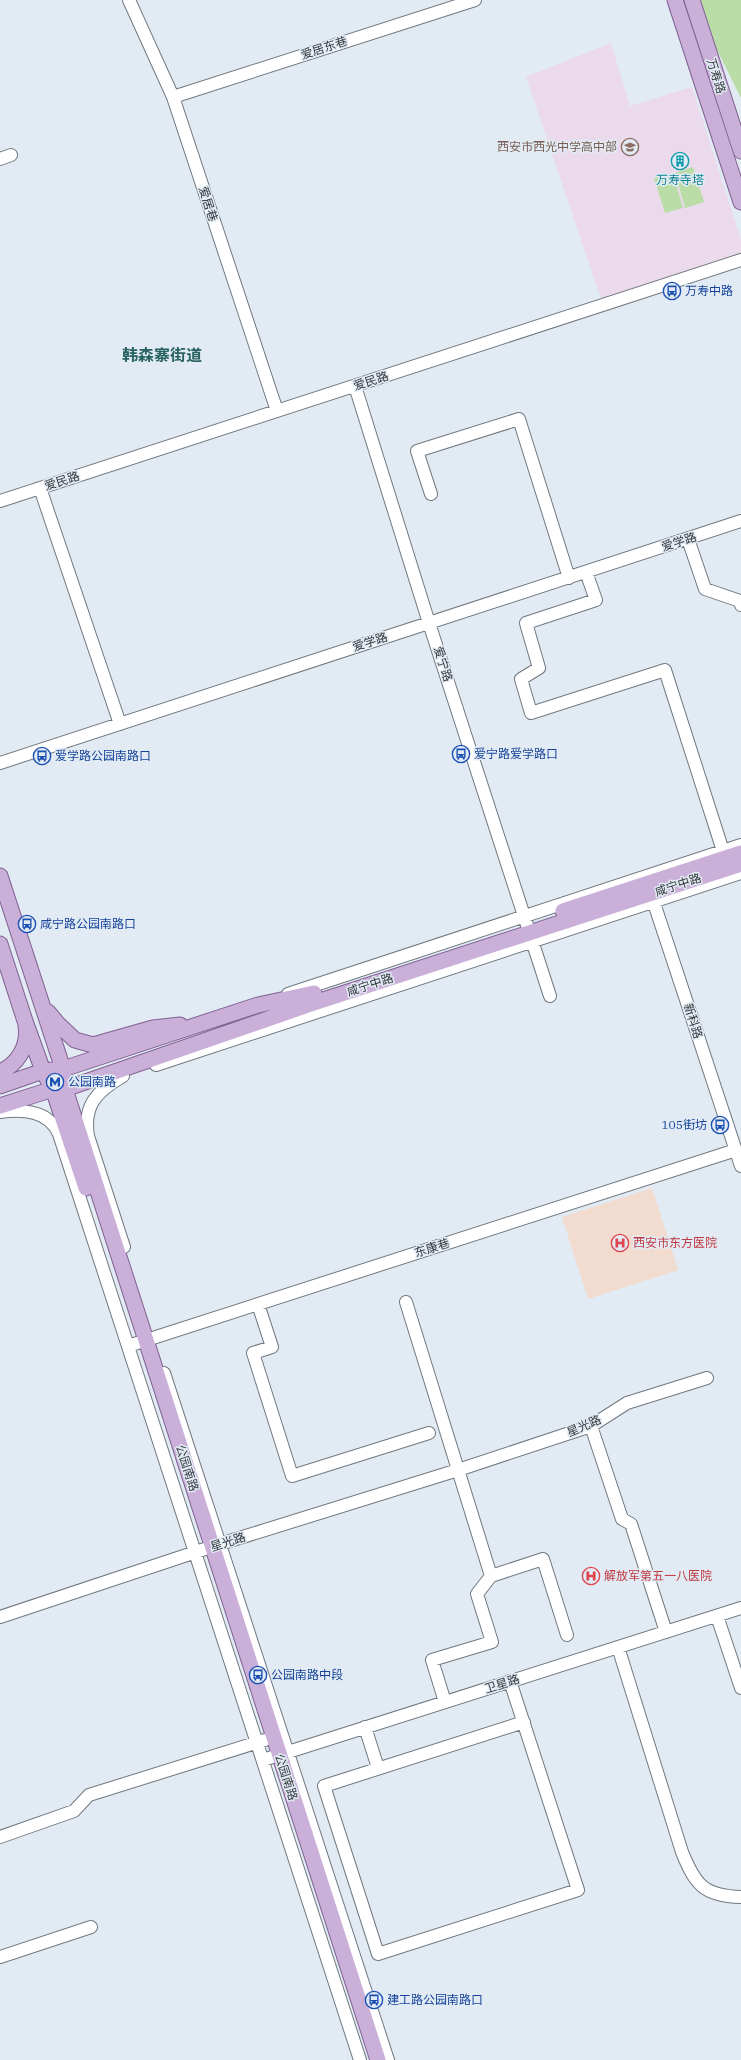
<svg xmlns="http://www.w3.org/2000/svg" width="741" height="2060" viewBox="0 0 741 2060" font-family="'IBM Plex Serif','Noto Sans SC',serif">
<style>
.education{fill:#eadaec}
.medical{fill:#f2dbcf}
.green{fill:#badca6}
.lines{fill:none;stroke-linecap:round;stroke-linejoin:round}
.minor-casing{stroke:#707980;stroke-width:14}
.major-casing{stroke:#7f6291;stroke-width:17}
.minor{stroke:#fff;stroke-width:12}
.major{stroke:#caafd9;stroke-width:15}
.labels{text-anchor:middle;stroke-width:3;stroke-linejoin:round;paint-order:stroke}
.street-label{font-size:12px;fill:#34373b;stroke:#e2ebf4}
.education-label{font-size:12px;fill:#785e54;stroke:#e2ebf4;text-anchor:end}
.culture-label{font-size:12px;fill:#0d838f;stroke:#e2ebf4}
.transit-label{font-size:12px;fill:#164399;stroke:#e2ebf4;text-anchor:start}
.health-label{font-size:12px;fill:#be3a42;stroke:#e2ebf4;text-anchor:start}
.district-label{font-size:16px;font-weight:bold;fill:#286261;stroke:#e2ebf4}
</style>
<rect width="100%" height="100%" fill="#e2ebf4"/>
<!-- education -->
<path class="education" d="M611,43L630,106L692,87L741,240V255L601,299L526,77Z"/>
<!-- medical -->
<path class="medical" d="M652,1188L678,1270L588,1299L562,1217Z"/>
<!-- green -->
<path class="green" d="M700,0H741V98L713,42Z
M693,167L704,202L685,208L675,173Z
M673,173L683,208L665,213L654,178Z"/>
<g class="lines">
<defs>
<path id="minor" d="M129,0L173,97L277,411
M173,97L475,0
M0,159L11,155
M355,386L429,623L550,996
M40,488L120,724
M431,494L417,451L519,419L569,578
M0,501L741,260
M688,539L705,589L740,601L741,605
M586,572L596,600L526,623L539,668L521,679L531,713L665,670L723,851
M0,763L741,521
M651,894L741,1166
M288,994L741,845
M156,1065L741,873
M123,1076C97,1091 83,1105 88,1136L124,1247
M0,1112C23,1109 49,1110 59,1134L360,2060
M406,1302L491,1576L477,1594L492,1642L432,1660L445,1702
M258,1304L272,1347L253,1353L292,1476L429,1433
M128,1346L736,1150
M164,1373L388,2060
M591,1426L622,1519L631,1524L666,1632
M491,1576L543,1559L567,1635
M717,1616L741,1688
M0,1617L220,1544L458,1470L591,1426L627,1403L707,1378
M618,1647L682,1852C695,1884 703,1896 741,1897
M510,1681L578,1890L378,1954L324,1786L524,1722
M365,1727L378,1768
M263,1760L741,1608
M0,1837L74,1811L89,1795L265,1740
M0,1957L91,1927"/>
<path id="major" d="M675,0L741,202
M692,0L741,151
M0,876L63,1069L65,1089L378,2060
M563,911L741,853
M0,944L25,1021L43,1071L53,1089L86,1188
M48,1012L58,1024L75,1040L93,1045L153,1028L180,1025
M0,1072C18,1064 29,1046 26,1026
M0,1086L43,1071L63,1069L258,1005L314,993
M0,1106L53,1089H65L311,1004L741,864"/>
</defs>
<!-- minor casing -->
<use href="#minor" class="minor-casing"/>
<!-- major casing -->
<use href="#major" class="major-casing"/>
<!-- minor -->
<use href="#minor" class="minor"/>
<!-- major -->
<use href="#major" class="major"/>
</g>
<!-- icons -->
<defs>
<symbol id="school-ring" viewBox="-11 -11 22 22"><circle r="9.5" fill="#e2ebf4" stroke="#8d6e63" stroke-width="1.5"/><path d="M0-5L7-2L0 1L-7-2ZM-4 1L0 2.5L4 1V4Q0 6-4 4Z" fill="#8d6e63"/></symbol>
<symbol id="building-ring" viewBox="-11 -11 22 22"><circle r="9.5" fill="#e2ebf4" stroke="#0f9aa8" stroke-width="1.5"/><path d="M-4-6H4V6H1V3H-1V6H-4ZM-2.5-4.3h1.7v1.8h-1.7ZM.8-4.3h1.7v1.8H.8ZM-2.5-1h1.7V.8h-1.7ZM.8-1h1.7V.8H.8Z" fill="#0f9aa8"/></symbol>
<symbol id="bus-ring" viewBox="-11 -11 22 22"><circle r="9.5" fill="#e2ebf4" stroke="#1a4fb4" stroke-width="1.5"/><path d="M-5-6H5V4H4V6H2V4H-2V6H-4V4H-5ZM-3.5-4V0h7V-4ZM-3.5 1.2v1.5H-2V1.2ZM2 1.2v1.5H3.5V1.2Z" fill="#1a4fb4"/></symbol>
<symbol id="metro-ring" viewBox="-11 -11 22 22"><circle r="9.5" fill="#e2ebf4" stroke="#1a4fb4" stroke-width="1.5"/><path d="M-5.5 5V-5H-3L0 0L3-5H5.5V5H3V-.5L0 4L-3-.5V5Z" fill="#1a4fb4"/></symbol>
<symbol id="hospital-ring" viewBox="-11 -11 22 22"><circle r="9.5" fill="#e2ebf4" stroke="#e0444e" stroke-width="1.5"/><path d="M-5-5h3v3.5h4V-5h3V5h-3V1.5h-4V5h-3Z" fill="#e0444e"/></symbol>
</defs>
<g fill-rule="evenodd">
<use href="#school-ring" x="620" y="137" width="20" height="20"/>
<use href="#building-ring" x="670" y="151" width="20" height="20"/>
<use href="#bus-ring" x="662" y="281" width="20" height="20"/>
<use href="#bus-ring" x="451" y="744" width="20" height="20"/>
<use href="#bus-ring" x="32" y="746" width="20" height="20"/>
<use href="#bus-ring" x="17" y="914" width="20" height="20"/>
<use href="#metro-ring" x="45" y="1072" width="20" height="20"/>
<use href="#bus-ring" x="710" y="1115" width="20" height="20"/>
<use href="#hospital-ring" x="610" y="1233" width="20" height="20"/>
<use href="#hospital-ring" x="581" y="1566" width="20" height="20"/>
<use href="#bus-ring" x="248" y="1665" width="20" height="20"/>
<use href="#bus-ring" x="364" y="1990" width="20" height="20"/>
</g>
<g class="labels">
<!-- street labels -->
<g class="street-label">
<text transform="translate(324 48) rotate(-18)" y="4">爱居东巷</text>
<text transform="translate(716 76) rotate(72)" y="4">万寿路</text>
<text transform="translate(208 204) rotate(72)" y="4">爱居巷</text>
<text transform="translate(371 381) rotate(-18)" y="4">爱民路</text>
<text transform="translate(62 481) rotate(-18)" y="4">爱民路</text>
<text transform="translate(679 542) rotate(-18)" y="4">爱学路</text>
<text transform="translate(370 642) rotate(-18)" y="4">爱学路</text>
<text transform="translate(443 664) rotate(72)" y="4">爱宁路</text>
<text transform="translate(678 885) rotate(-18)" y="4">咸宁中路</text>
<text transform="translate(370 985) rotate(-18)" y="4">咸宁中路</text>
<text transform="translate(693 1021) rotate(72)" y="4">新科路</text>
<text transform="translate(432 1248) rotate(-18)" y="4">东康巷</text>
<text transform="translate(584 1426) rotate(-23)" y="4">星光路</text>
<text transform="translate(187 1468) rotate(72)" y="4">公园南路</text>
<text transform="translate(228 1542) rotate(-18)" y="4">星光路</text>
<text transform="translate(502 1684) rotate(-18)" y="4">卫星路</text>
<text transform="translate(286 1777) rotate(72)" y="4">公园南路</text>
</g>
<!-- education labels -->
<g class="education-label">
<text x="617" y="151">西安市西光中学高中部</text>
</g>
<!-- culture labels -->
<g class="culture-label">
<text x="680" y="184">万寿寺塔</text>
</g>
<!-- transit labels -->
<g class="transit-label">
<text x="685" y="295">万寿中路</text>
<text x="474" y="758">爱宁路爱学路口</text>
<text x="55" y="760">爱学路公园南路口</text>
<text x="40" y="928">咸宁路公园南路口</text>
<text x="68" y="1086">公园南路</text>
<text x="707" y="1129" text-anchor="end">105街坊</text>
<text x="271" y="1679">公园南路中段</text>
<text x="387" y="2004">建工路公园南路口</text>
</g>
<!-- health labels -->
<g class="health-label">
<text x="633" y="1247">西安市东方医院</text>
<text x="604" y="1580">解放军第五一八医院</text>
</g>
<!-- district labels -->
<g class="district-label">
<text x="162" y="361">韩森寨街道</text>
</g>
</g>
</svg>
